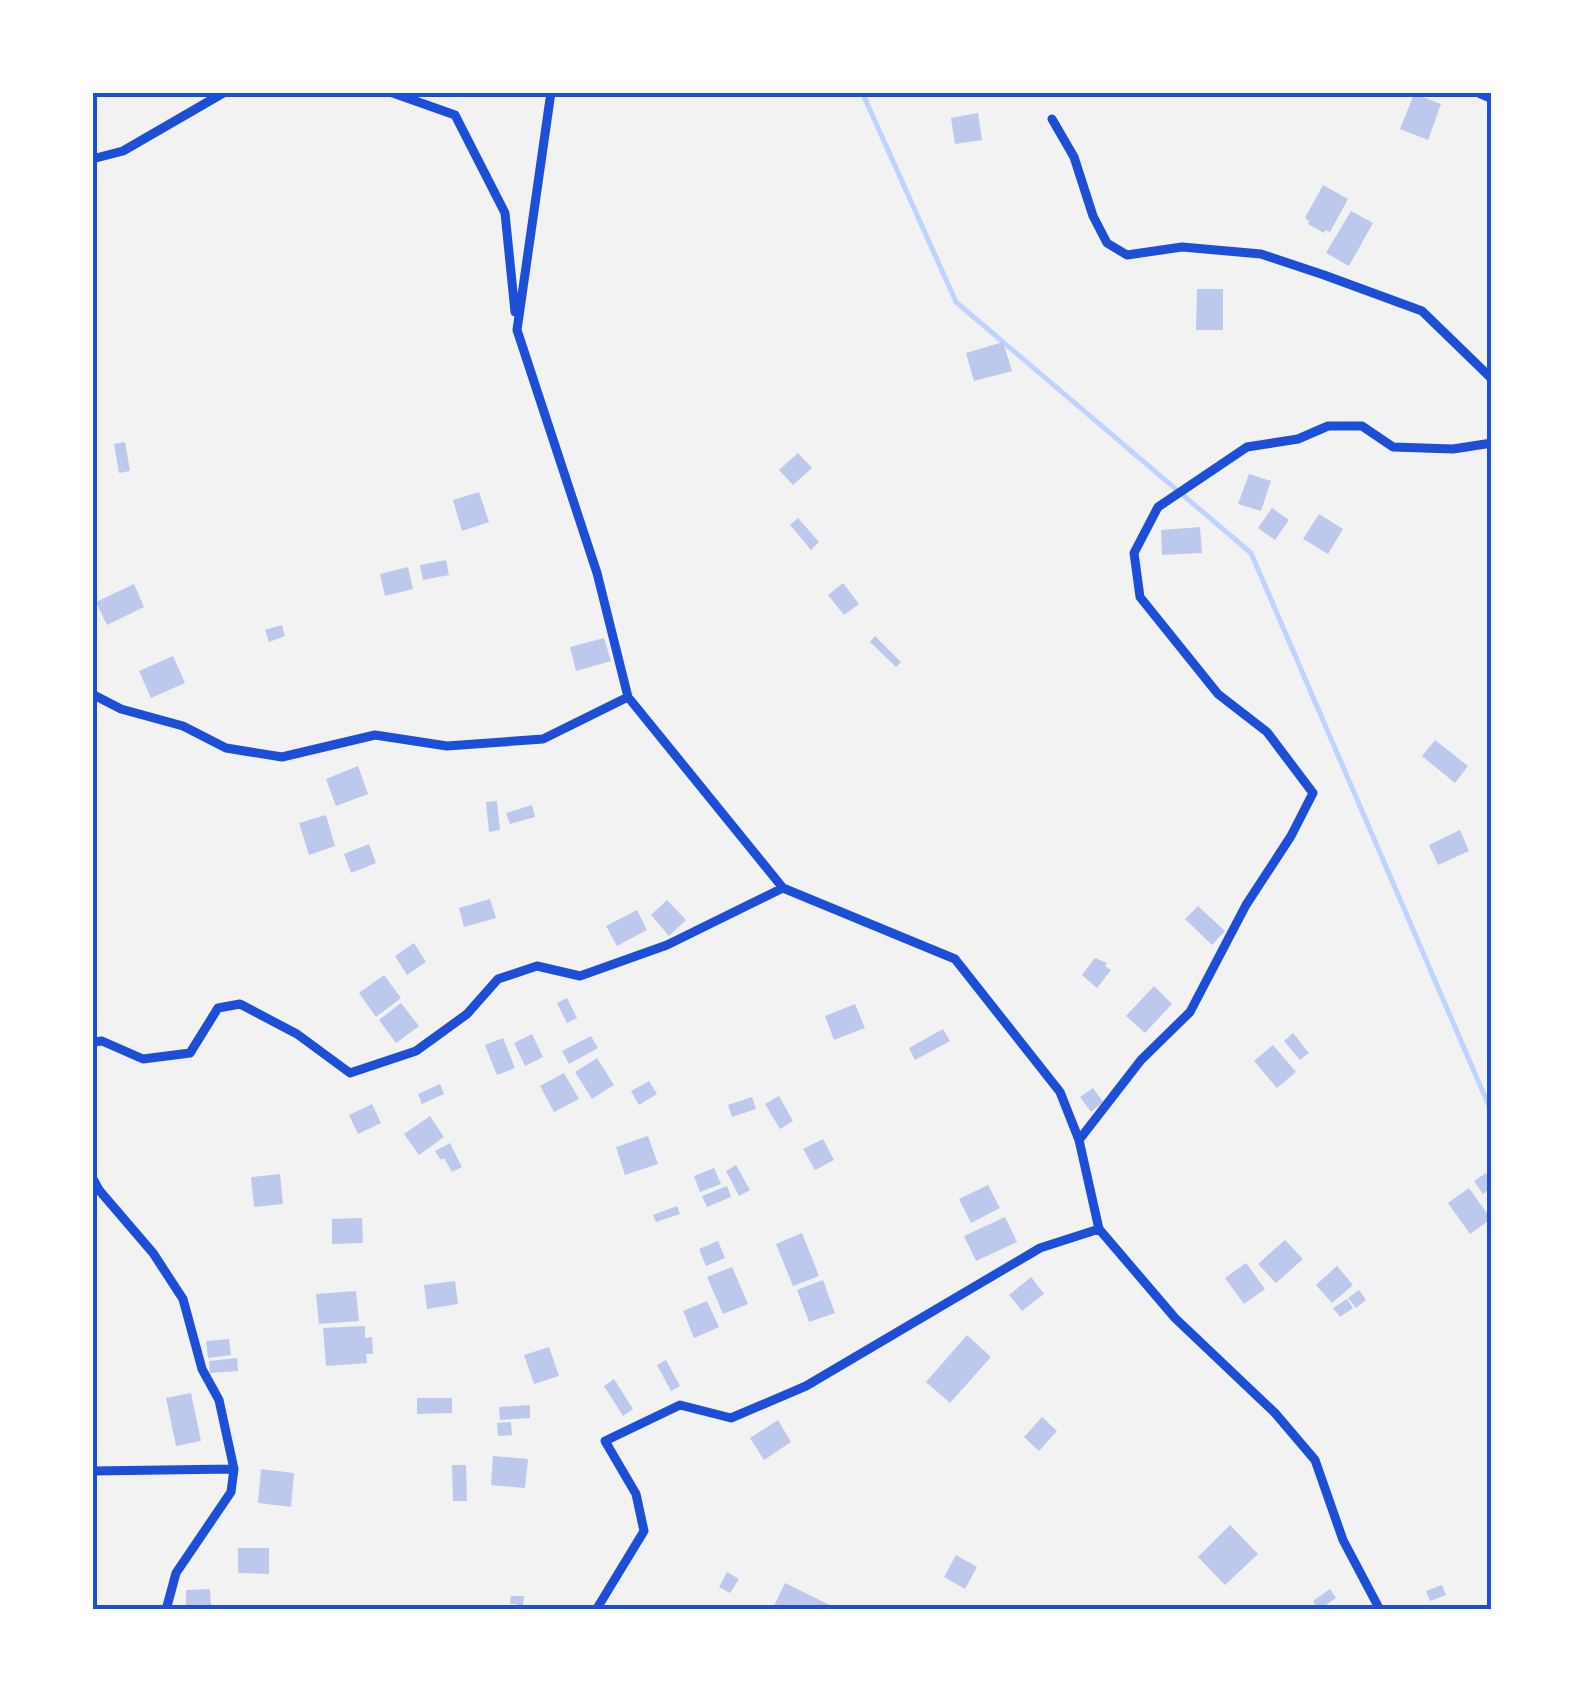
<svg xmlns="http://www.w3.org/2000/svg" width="1584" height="1702" viewBox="0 0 1584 1702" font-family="'Open Sans',sans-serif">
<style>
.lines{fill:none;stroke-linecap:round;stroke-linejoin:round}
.stream{stroke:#bfd3fe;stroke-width:5}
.building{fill:#bdc9ec}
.minor{stroke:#1d4ed8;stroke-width:9}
.neatline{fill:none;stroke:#1d4ed8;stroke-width:4}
</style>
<rect width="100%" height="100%" fill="#f2f2f2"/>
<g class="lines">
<!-- stream -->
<path class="stream" d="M862,92L956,302L1251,553L1492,1113"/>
</g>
<!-- building -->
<path class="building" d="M1414,94L1441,104L1428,140L1400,129Z
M978,113L982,140L955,144L951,118Z
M1323,185L1348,199L1330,232L1325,230L1324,233L1308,224L1309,221L1305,218Z
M1351,211L1373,223L1349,266L1326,253Z
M1197,289H1223V330H1196Z
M1003,342L1012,371L974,381L966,353Z
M125,442L130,471L119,473L114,444Z
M798,453L812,468L793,485L779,470Z
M1249,474L1271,481L1261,511L1238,504Z
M479,492L489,522L462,531L453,500Z
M1272,508L1289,520L1275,540L1258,528Z
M1319,514L1343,529L1328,554L1303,539Z
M798,518L819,542L811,550L790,525Z
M1200,527L1202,553L1162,555L1161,530Z
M446,560L449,575L423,580L420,565Z
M408,567L413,589L385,596L380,574Z
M843,583L859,604L844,615L828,595Z
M134,584L144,607L107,625L96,602Z
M282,625L285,636L269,642L265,630Z
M875,636L901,662L896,667L870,642Z
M604,638L611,661L576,671L570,647Z
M173,656L185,683L151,698L139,671Z
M1435,740L1468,766L1455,783L1422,756Z
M358,766L368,794L336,806L326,779Z
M497,801L500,830L489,832L486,802Z
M532,805L535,817L510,824L506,813Z
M326,815L335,846L309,855L299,823Z
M1460,830L1469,851L1438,865L1429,845Z
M369,844L376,863L351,873L344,854Z
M490,899L496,918L464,927L459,908Z
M667,900L686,920L669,936L651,915Z
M1198,906L1225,931L1212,945L1185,919Z
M637,910L647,930L617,946L606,926Z
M414,943L426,962L407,975L395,956Z
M1095,958L1107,963L1105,966L1111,970L1097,988L1082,975Z
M384,975L401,998L376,1017L359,993Z
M1154,986L1172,1004L1145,1033L1126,1016Z
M567,998L577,1018L567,1023L557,1003Z
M401,1003L419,1026L396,1043L379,1020Z
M855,1004L865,1028L834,1040L825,1016Z
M943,1029L950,1041L915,1060L909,1048Z
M1293,1033L1309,1053L1300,1060L1284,1041Z
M532,1034L543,1057L525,1066L514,1043Z
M591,1036L598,1048L569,1064L562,1051Z
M503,1038L515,1068L497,1075L485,1045Z
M1273,1045L1296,1072L1277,1088L1254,1061Z
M597,1058L614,1085L592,1099L575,1072Z
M564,1073L579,1099L554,1112L540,1086Z
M649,1081L657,1094L639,1105L631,1091Z
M440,1084L444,1094L422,1104L418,1094Z
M1093,1088L1103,1102L1091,1112L1080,1097Z
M779,1096L793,1121L780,1129L765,1104Z
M752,1097L756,1109L732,1117L728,1105Z
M372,1104L381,1123L358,1134L349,1115Z
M430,1116L444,1137L419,1155L404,1134Z
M648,1136L658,1164L625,1175L616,1147Z
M823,1139L834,1160L815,1170L803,1149Z
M450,1143L462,1167L452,1172L444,1158L441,1160L435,1151Z
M736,1165L750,1190L739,1196L726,1171Z
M714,1168L721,1184L700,1192L694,1176Z
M1486,1173L1492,1187L1483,1194L1474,1181Z
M280,1174L283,1204L254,1207L251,1177Z
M988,1185L1000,1208L971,1223L959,1199Z
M727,1186L731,1197L707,1207L702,1196Z
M1469,1188L1491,1219L1470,1234L1448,1203Z
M677,1206L680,1214L656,1222L653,1215Z
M1005,1217L1017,1242L976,1261L964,1236Z
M362,1218L363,1243L332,1244V1219Z
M802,1233L819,1276L793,1286L776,1244Z
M1285,1240L1303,1259L1276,1283L1258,1264Z
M718,1241L725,1258L706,1266L699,1249Z
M1246,1263L1265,1289L1244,1304L1225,1278Z
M1337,1266L1353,1285L1332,1303L1316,1285Z
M732,1267L748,1304L723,1314L707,1277Z
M1031,1277L1044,1294L1022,1311L1009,1295Z
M823,1280L835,1313L809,1322L797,1290Z
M455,1281L458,1304L427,1309L424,1285Z
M1359,1290L1366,1300L1356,1308L1348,1298Z
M356,1291L359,1321L319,1324L316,1294Z
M1347,1299L1353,1308L1340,1317L1333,1308Z
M707,1301L719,1327L694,1338L683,1311Z
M365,1326V1338L372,1337L373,1354H366L367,1363L326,1366L323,1328Z
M967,1335L991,1357L950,1403L926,1382Z
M229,1339L231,1355L208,1358L206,1341Z
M549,1347L559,1376L534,1384L524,1355Z
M237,1358L238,1371L210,1373L209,1361Z
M666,1360L680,1386L671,1391L657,1365Z
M614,1379L633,1409L623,1416L604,1386Z
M191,1393L201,1441L176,1446L166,1398Z
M417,1398H452V1413L417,1414Z
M530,1405V1418L500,1420L499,1407Z
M1042,1417L1057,1431L1039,1451L1024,1437Z
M778,1420L791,1442L764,1460L750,1438Z
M511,1422L512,1435L498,1436L497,1423Z
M493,1456L528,1459L525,1488L491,1485Z
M452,1465H466L467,1501H453Z
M261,1469L294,1473L291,1507L258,1503Z
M1230,1525L1258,1554L1225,1585L1198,1557Z
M238,1548H269V1574L238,1573Z
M956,1555L977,1567L965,1589L944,1577Z
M727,1572L739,1579L730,1593L719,1587Z
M785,1583L840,1610L773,1608Z
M1442,1585L1446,1595L1430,1601L1426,1591Z
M210,1589L211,1606L186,1607V1590Z
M1330,1589L1336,1598L1319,1610L1313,1601Z
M511,1596H524L523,1606L535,1607V1610H516L517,1604H510Z"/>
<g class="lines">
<!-- minor -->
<path class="minor" d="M390,92L455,115L505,213L515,312
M551,92L517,330L597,573L628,697L783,888L955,959L1060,1092L1079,1140L1099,1229L1175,1318L1275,1413L1315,1460L1343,1540L1380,1610
M1476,92L1492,99
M1052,119L1074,157L1093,216L1107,243L1127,255L1182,247L1261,254L1324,275L1422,311L1492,379
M92,159L123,151L225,92
M92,694L121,709L183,726L226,748L282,757L375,735L447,746L543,739L628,697
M92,1042L102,1041L143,1059L190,1053L218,1008L240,1004L297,1034L350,1073L416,1051L467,1014L498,979L537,966L580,976L667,945L783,888
M1079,1140L1141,1060L1190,1012L1246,905L1291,836L1313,793L1267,732L1218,694L1140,597L1134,553L1158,507L1247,447L1298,439L1328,426H1362L1393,447L1453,449L1492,443
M92,1177L99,1190L153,1253L183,1299L202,1369L219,1400L234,1469L231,1492L176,1573L166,1610
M92,1471L234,1469
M596,1610L644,1531L636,1494L605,1441L680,1405L731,1418L806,1386L1040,1248L1099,1229"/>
</g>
<!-- border -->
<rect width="1584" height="1702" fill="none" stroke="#ffffff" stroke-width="190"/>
<rect x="95" y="95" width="1394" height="1512" class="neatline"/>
</svg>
